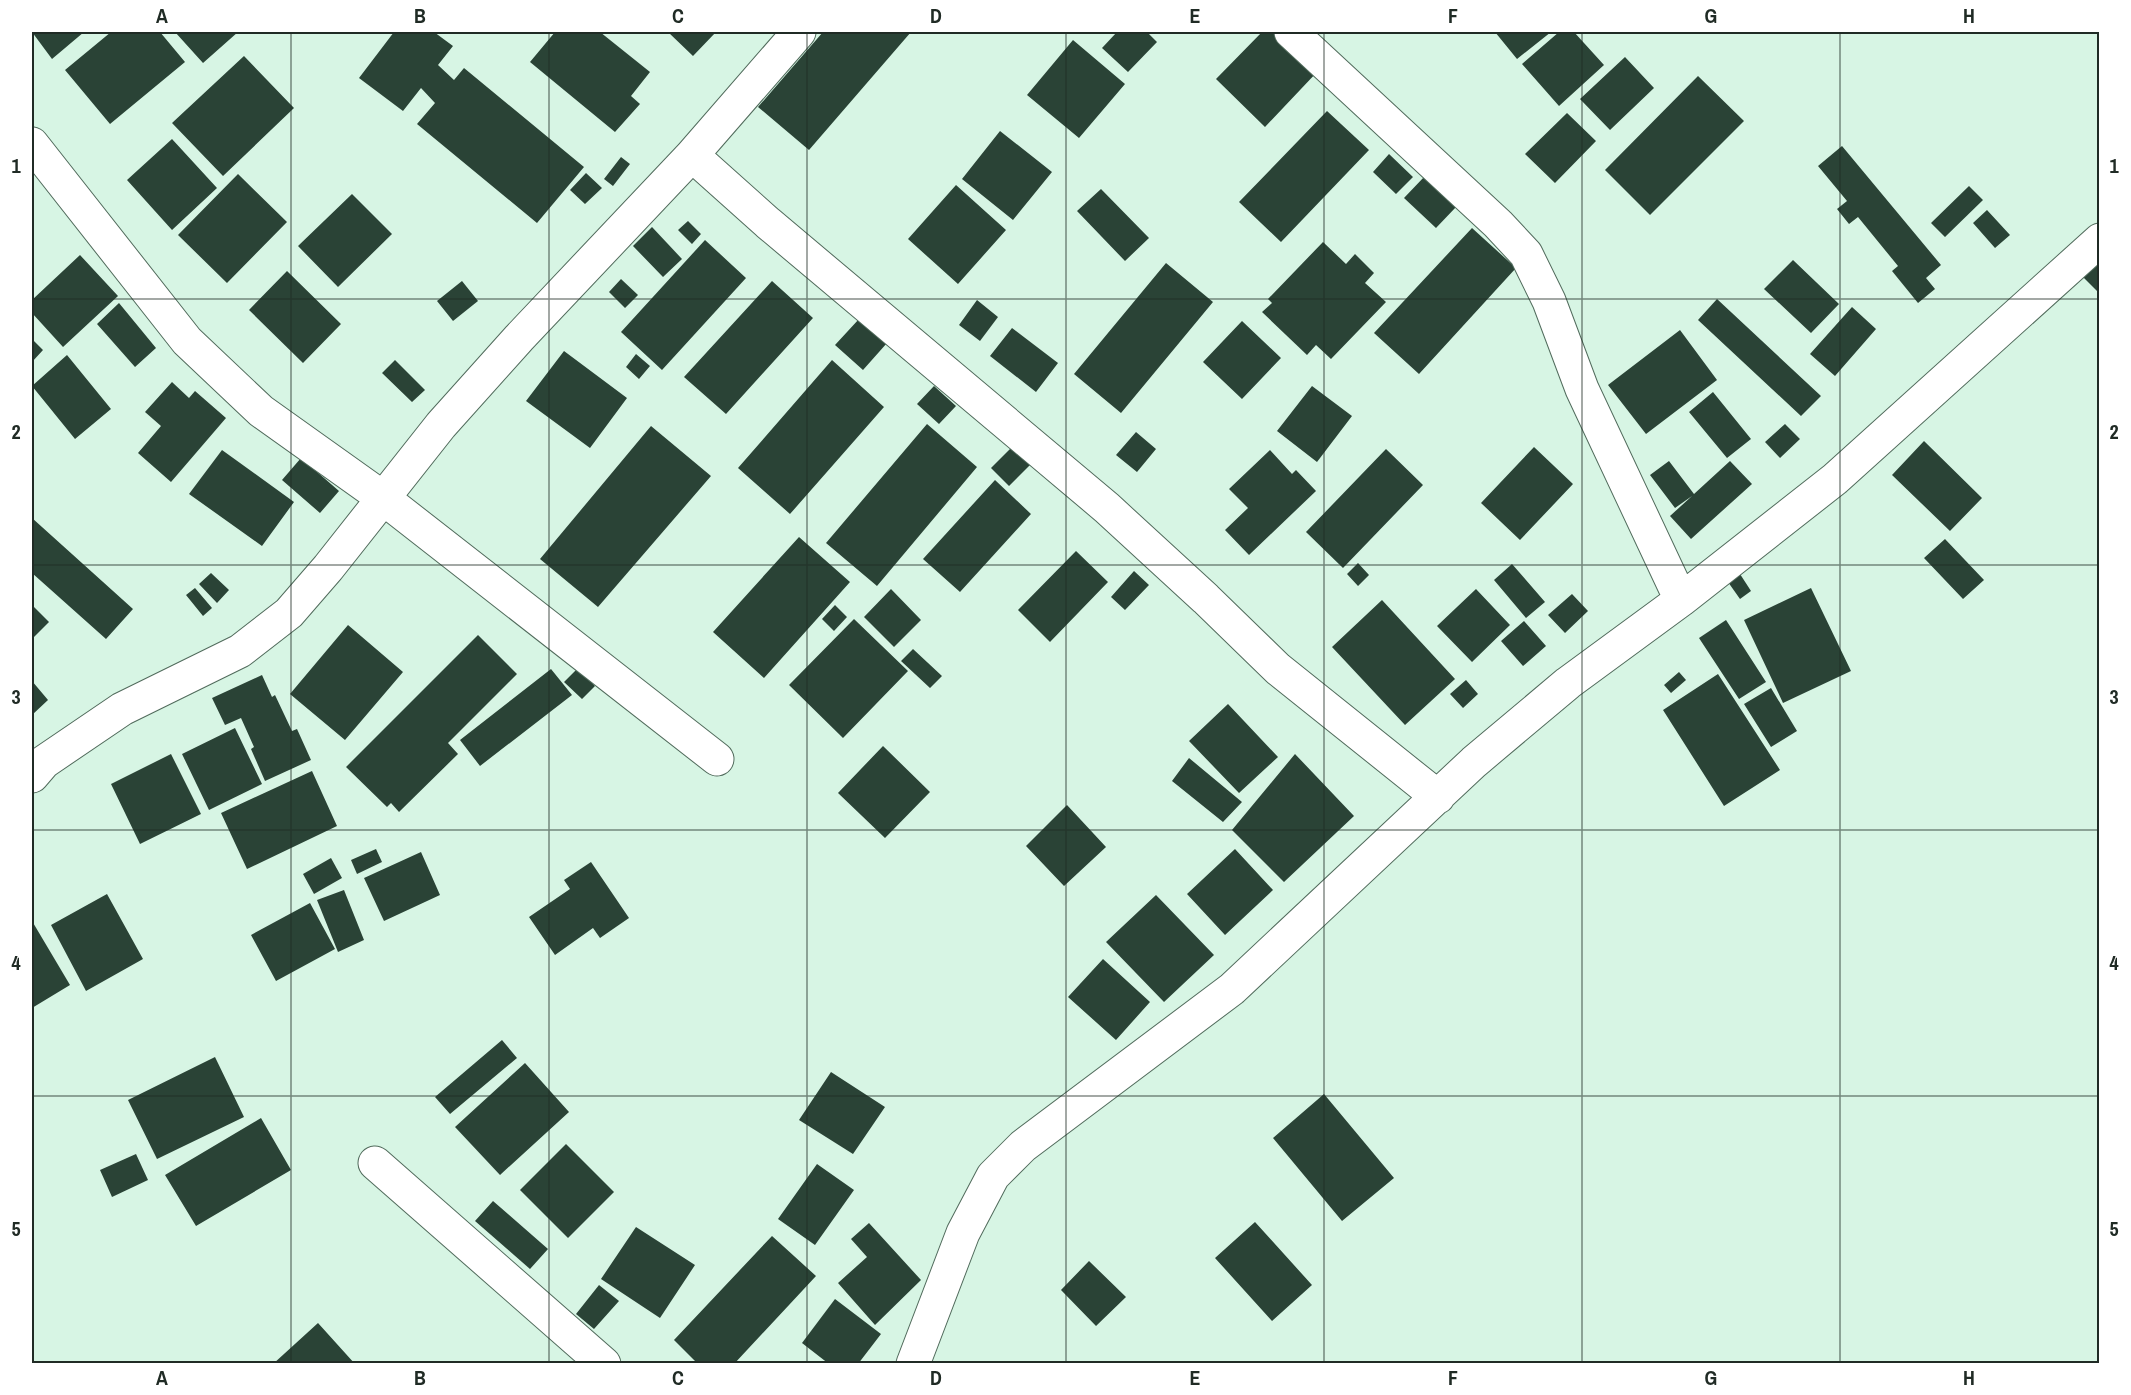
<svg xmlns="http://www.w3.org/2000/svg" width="2131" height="1395" viewBox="0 0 2131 1395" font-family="'Archivo Narrow',sans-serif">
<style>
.building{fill:#2a4336}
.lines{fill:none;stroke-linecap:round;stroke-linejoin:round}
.minor-casing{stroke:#516b5c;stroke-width:35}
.minor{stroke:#fff;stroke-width:33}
.grid{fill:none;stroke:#202b25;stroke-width:1.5;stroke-opacity:0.55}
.neatline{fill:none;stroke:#202b25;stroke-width:2}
.grid-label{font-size:20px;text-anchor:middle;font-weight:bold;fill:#202b25}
</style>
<rect width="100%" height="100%" fill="#d7f5e4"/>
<!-- building -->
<path class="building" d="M32,32H84L52,59Z
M111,32H160L185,62L110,124L65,70Z
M175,32H238L203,63Z
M394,32H434L453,46L438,65L454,80L464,68L584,167L537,223L417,124L435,103L421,88L403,111L359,78Z
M555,32H600L650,72L631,96L640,104L615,132L530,62Z
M668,32H716L693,56Z
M823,32H911L809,150L758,107Z
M1117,32H1147L1157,42L1128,72L1102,48Z
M1262,32H1277L1318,71L1265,127L1216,79Z
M1495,32H1551L1517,59Z
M1559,32H1574L1604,65L1559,106L1522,64Z
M1073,40L1125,84L1079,138L1027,95Z
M244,56L294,108L223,176L172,123Z
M1625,57L1654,88L1610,130L1580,99Z
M1698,76L1744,121L1650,215L1605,170Z
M1327,111L1369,150L1281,242L1239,202Z
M1567,113L1596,141L1555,183L1525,154Z
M1000,131L1052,172L1013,220L962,179Z
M172,139L217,188L172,230L127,180Z
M1842,146L1941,265L1926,278L1935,289L1918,303L1892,271L1898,266L1858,217L1849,224L1837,209L1847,201L1818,166Z
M1389,154L1413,177L1396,194L1373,172Z
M621,157L630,164L613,186L604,179Z
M586,173L602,188L585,204L570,190Z
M238,174L287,222L227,283L178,235Z
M1424,177L1456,207L1436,228L1404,198Z
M956,185L1006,230L958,284L908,239Z
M1969,186L1983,200L1945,237L1931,223Z
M1101,189L1149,238L1125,261L1077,211Z
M352,194L392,234L338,287L298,246Z
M1987,210L2010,235L1995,248L1973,223Z
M688,221L701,234L692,244L678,230Z
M652,227L682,259L663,277L633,246Z
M1472,228L1516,268L1419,374L1374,333Z
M705,240L746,278L662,370L621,332Z
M1323,242L1346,264L1355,254L1374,273L1365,283L1386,302L1331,359L1316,345L1307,355L1262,312L1272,303L1268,299Z
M80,255L118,296L63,347L32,313V300Z
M2100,259V291L2098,292L2082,276Z
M1793,260L1839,304L1811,333L1764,289Z
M1166,263L1213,302L1121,413L1074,374Z
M287,271L341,324L303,363L249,310Z
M621,279L638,295L625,308L609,292Z
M462,281L478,301L453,321L437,301Z
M772,281L813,318L726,414L684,377Z
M1717,299L1821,396L1801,416L1698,320Z
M977,300L998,317L980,341L959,325Z
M119,303L156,348L135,367L97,324Z
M1852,307L1876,329L1835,376L1810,354Z
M859,319L887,343L863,370L835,345Z
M1242,321L1281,358L1242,399L1203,362Z
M1012,328L1058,363L1036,392L990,356Z
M1680,330L1717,380L1646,434L1608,385Z
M32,339L43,350L32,362Z
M564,351L627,398L590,448L526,401Z
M636,354L650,366L639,379L626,367Z
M67,355L111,409L75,439L32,386Z
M395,360L425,390L412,402L382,373Z
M832,360L884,407L790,514L738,468Z
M172,382L189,398L195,391L226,418L171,482L138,453L161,426L145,412Z
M934,386L956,406L939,424L917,404Z
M1312,386L1352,416L1317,462L1277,431Z
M1713,392L1751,439L1727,458L1689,412Z
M927,424L977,467L877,586L826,543Z
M1785,424L1800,439L1780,458L1765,442Z
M651,426L711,476L598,607L540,559Z
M1136,432L1156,449L1137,472L1116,455Z
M1924,441L1982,498L1950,531L1892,475Z
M1014,445L1032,463L1009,486L991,468Z
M1534,447L1573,484L1520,540L1481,503Z
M1386,449L1423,485L1343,568L1306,532Z
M222,450L294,502L262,546L189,494Z
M1270,450L1292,474L1296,470L1316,491L1249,555L1225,530L1248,508L1229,489Z
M301,458L339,491L320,513L282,480Z
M1669,461L1694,494L1730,461L1752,484L1691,539L1670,516L1692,496L1675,508L1650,475Z
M995,480L1031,514L960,592L923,559Z
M32,518L133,609L106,639L32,573Z
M799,537L850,582L764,678L713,632Z
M1945,539L1984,580L1963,599L1924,558Z
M1076,551L1108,582L1050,642L1018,610Z
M1358,563L1369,575L1358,586L1347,574Z
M1512,564L1545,602L1526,618L1494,580Z
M1134,571L1149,585L1125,610L1111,597Z
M211,573L229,590L217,603L199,584Z
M1740,574L1751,591L1740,599L1728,582Z
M195,588L212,608L203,616L186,595Z
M1811,588L1851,671L1783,703L1744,620Z
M891,589L921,620L894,647L864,617Z
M1476,589L1510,625L1472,662L1437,626Z
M1572,594L1588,611L1565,633L1548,615Z
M1382,600L1455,679L1405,725L1332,647Z
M32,605L49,622L32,639Z
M835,605L847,617L834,631L822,619Z
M854,619L908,671L843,738L789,685Z
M1726,620L1766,682L1739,699L1699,638Z
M1524,621L1546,646L1523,666L1501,641Z
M348,625L403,672L345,740L290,694Z
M478,635L517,674L448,743L458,754L399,812L391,803L387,807L346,767Z
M913,649L942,676L930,688L901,661Z
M578,668L595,686L582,699L564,682Z
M551,669L572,695L480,766L460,740Z
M1679,672L1686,680L1671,693L1664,685Z
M1718,674L1780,770L1724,806L1663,710Z
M262,675L272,697L275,695L292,731L297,729L311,760L265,781L251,749L254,747L241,718L225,725L212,698Z
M1466,680L1478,694L1463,708L1450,694Z
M32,681L48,700L32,715Z
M1771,688L1797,731L1771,747L1744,704Z
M1228,704L1278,757L1239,793L1189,741Z
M235,728L262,784L209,810L182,754Z
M883,746L930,792L885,838L838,793Z
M171,754L201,814L140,844L111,784Z
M1295,754L1354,816L1284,882L1232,830Z
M1189,758L1242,802L1223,822L1172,781Z
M312,771L337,826L247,869L221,813Z
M1067,805L1106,847L1064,886L1026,846Z
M376,849L382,862L357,874L351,860Z
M1235,849L1273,890L1225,935L1187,894Z
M421,852L440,895L384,921L364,878Z
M331,858L342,878L314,894L303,874Z
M591,862L629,918L600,938L593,928L555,955L529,917L570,889L564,880Z
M344,890L364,940L338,952L317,900Z
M107,894L143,959L86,991L51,925Z
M1156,895L1214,955L1164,1002L1106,942Z
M310,903L335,949L276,981L251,935Z
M32,921L70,985L32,1008Z
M1103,959L1150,1002L1116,1040L1068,997Z
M502,1040L517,1058L450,1114L435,1097Z
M215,1057L244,1117L157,1159L128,1100Z
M525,1063L569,1112L500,1175L455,1127Z
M831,1072L885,1107L853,1154L799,1120Z
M1324,1094L1394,1178L1342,1221L1273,1138Z
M261,1118L291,1170L196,1226L165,1175Z
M566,1144L614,1192L568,1238L520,1190Z
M136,1154L148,1180L112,1197L100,1170Z
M817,1164L854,1190L815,1245L778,1219Z
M493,1201L548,1249L530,1269L475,1221Z
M1255,1222L1312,1285L1272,1321L1215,1258Z
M869,1223L921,1280L875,1325L838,1283L867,1257L851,1239Z
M636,1227L695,1265L660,1318L601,1279Z
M772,1236L816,1276L734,1364H698L674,1340Z
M1089,1261L1126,1297L1096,1326L1061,1290Z
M599,1285L619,1301L594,1329L576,1314Z
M835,1299L881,1334L858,1364H829L802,1343Z
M318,1323L355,1364H273Z"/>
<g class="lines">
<defs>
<path id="minor" d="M1291,32L1498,224L1526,254L1549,301L1582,389L1681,600
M32,144L187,341L261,411L383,498L717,759
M692,155L768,223L1107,508L1206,599L1278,669L1438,797
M32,776L44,762L122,709L240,651L289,613L328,568L441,425L519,338L692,155L799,32
M375,1163L604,1364
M913,1364L963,1233L993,1176L1023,1146L1232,989L1474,762L1568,683L1681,600L1835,479L2100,240"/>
</defs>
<!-- minor casing -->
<use href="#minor" class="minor-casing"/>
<!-- minor -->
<use href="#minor" class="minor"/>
</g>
<!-- grid -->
<path class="grid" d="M291,32V1364M549,32V1364M807,32V1364M1066,32V1364M1324,32V1364M1582,32V1364M1840,32V1364M32,299H2100M32,565H2100M32,830H2100M32,1096H2100"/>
<!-- border -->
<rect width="2131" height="1395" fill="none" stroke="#ffffff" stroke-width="66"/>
<rect x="33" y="33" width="2065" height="1329" class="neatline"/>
<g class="grid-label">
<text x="162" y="23">A</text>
<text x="420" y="23">B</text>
<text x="678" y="23">C</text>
<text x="936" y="23">D</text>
<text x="1195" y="23">E</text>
<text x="1453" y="23">F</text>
<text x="1711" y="23">G</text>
<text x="1969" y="23">H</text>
<text x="16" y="173">1</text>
<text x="2114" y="173">1</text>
<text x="16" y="439">2</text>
<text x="2114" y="439">2</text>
<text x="16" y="704">3</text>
<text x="2114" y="704">3</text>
<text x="16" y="970">4</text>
<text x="2114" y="970">4</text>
<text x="16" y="1236">5</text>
<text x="2114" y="1236">5</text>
<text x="162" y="1385">A</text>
<text x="420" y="1385">B</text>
<text x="678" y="1385">C</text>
<text x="936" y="1385">D</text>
<text x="1195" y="1385">E</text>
<text x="1453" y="1385">F</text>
<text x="1711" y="1385">G</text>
<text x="1969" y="1385">H</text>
</g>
</svg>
